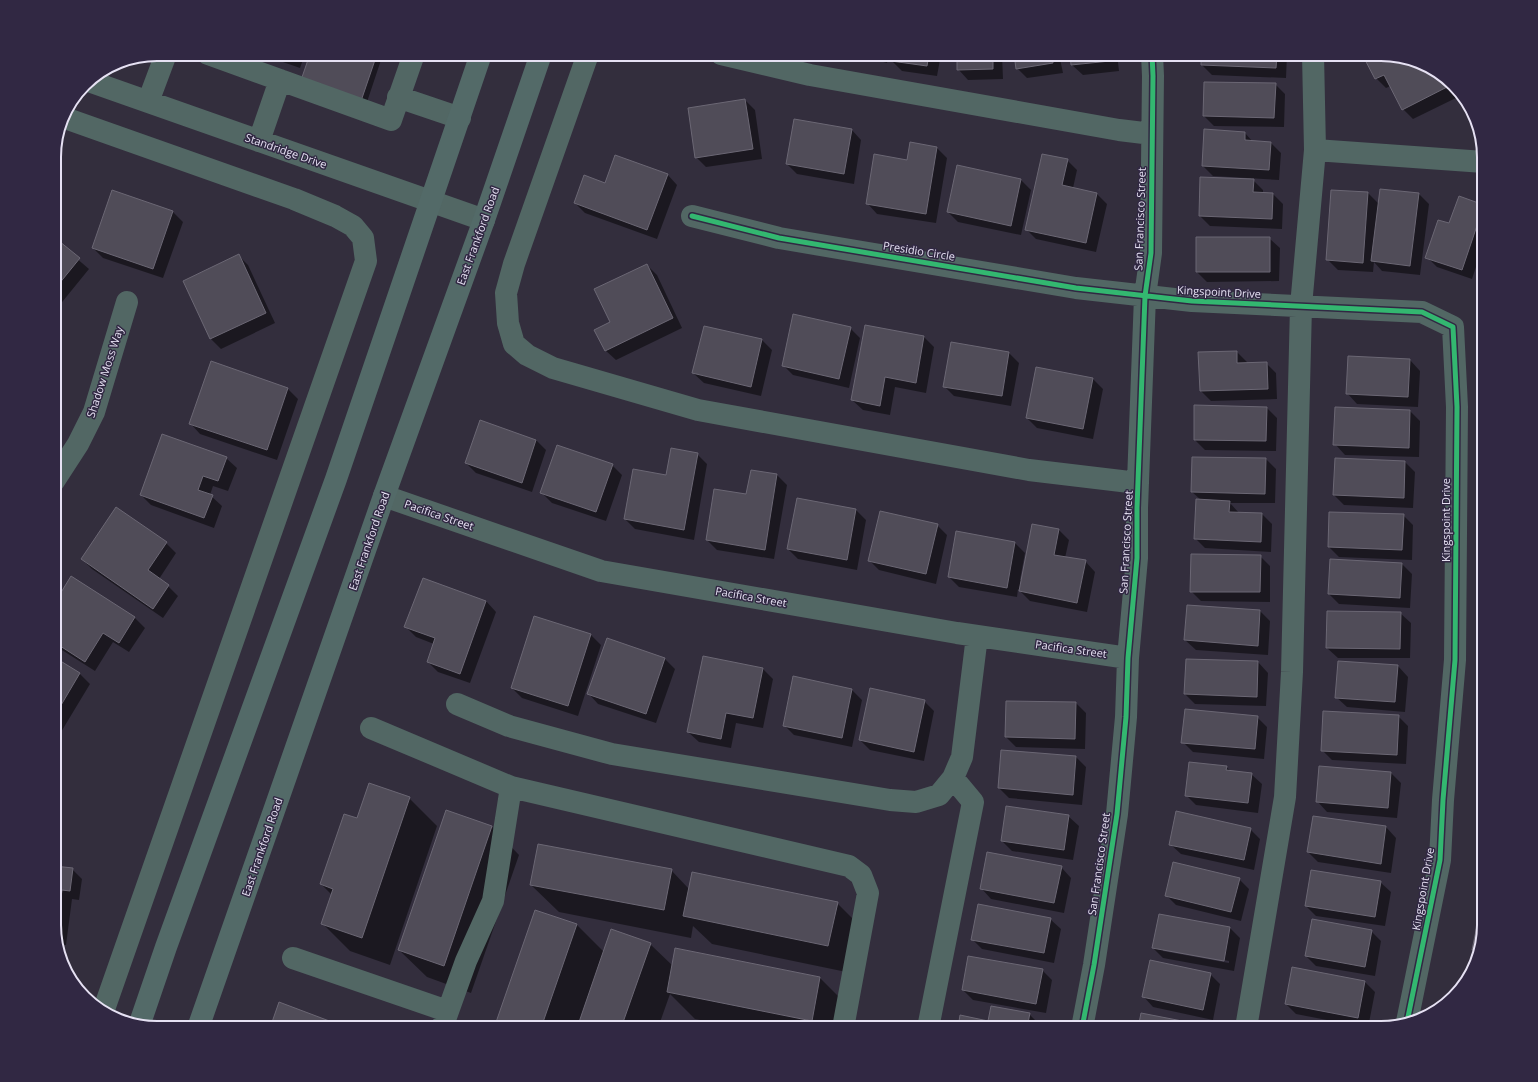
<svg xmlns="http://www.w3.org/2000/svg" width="1538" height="1082" viewBox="0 0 1538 1082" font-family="'Open Sans',sans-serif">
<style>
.shadow{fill:#0007;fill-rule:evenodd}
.building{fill:#504c58;stroke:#6b6774}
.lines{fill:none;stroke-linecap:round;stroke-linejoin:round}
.minor{stroke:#526764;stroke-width:22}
.major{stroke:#536a68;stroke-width:22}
.cycleway-casing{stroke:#312843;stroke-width:8}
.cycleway{stroke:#33b770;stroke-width:5}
.labels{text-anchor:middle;stroke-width:3;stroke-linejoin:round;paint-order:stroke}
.street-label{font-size:11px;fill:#e6e1f3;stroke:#312843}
.rim{fill:none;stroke:#e6e1f3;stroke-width:2}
</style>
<rect width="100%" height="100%" fill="#332e3d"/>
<!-- shadow -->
<path class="shadow" d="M260,54H305L300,68Z
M311,54H383L365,108Z
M824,54H838L837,56Z
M861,54H889L887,63L864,57Z
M893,54H941L937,76L902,71L892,61Z
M958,54H1002L1003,79L968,80L958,69Z
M1015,54H1059L1063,73L1027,78L1017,68Z
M1071,54H1117L1119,71L1083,75L1072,65Z
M1202,54H1287L1286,78L1212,75L1202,65Z
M1363,54H1381L1438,71L1460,96L1413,119L1403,109L1391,86L1386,88L1376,78Z
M1275,84L1285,94L1284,127L1214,126L1204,116Z
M745,100L755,110L762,159L706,167L696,157Z
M851,129L861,140L854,184L797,174L787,164Z
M1245,133L1253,142L1271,143L1281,153L1279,180L1213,176L1203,166Z
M937,148L947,158L936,223L877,214L867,203L908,161Z
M1067,160L1077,170L1073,188L1097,194L1107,204L1096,252L1036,239L1026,229Z
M667,174L677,185L657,239L585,213L575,203L606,184Z
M1251,178L1263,190V194H1273L1283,204L1282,229L1210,226L1200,216L1251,180Z
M1021,180L1031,190L1021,235L958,222L948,212Z
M112,191L173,212L183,222L163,278L103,258L93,248Z
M1368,193L1379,204L1419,194L1429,204L1420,275L1382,271L1374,262L1373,272L1338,270L1328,260Z
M1483,206L1484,243L1472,279L1437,267L1427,257L1450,225Z
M1269,238L1280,248L1279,281L1207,282L1197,272Z
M54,239L89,269L54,312Z
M238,255L248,265L275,323L221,349L211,339L184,281Z
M647,265L657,275L682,328L616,360L605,350L611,322Z
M866,326L924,337L934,347L926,393L895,387L890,415L863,410L852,400Z
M704,327L762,340L772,350L761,396L704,383L693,373Z
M850,328L860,338L849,388L793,375L783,365Z
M1237,352L1247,362V364L1266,363L1276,373L1277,399L1211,401L1201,391Z
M1009,353L1019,363L1011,406L954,396L944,386Z
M1410,360L1420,371L1418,407L1357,404L1347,393Z
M1093,379L1103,389L1093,439L1037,428L1027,418Z
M288,389L298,399L277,460L200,434L190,423Z
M1267,408L1277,418L1276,451L1205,450L1195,440Z
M1410,411L1420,421L1419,457L1345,455L1335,444Z
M536,440L546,450L532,492L476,473L466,463Z
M697,454L707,464L694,540L635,529L625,519L667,476Z
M226,458L237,468L228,491L213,486L210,495L222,506L214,528L151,505L141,495Z
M1266,459L1276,469L1275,503H1230L1239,513L1262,514L1272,524L1271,552L1205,548L1195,538L1201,500L1192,492Z
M1405,462L1415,472L1413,508L1344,505L1334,495Z
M612,465L622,475L606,521L552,503L542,493Z
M751,471L777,475L787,485L774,559L717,550L707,540L747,495Z
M856,510L866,520L857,570L798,559L788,549Z
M1330,513L1403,515L1413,525L1412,560L1339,557L1329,547Z
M937,525L947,535L936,584L879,570L869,560Z
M1059,530L1069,540L1065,558L1085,561L1095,572L1087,612L1030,601L1018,589L1017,597L959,587L949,577L957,532L1015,543L1025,553L1020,580H1022Z
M166,543L176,553L159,579L168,586L178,596L163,618L92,569L82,559Z
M1260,556L1270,566V602L1201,601L1191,591Z
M1402,564L1412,574L1410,608L1339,604L1329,594Z
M486,601L496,612L470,683L438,672L428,662L434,644L416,637L406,627Z
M54,605L135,618L145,628L129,652L113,642L95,671L54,645Z
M1188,606L1260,611L1270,621L1268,655L1196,650L1185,640Z
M1400,613L1411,623L1410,658H1338L1327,648Z
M591,635L601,645L578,716L522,698L512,688Z
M704,657L763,669L773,679L763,728L736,723L731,748L699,742L688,732Z
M54,658L80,674L90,684L55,742Z
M665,659L675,669L656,723L598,704L588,693Z
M1258,662L1268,673L1266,706L1195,704L1185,694Z
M1398,666L1408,677L1405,712L1347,707L1336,697Z
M852,690L862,700L852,747L794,735L784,725Z
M924,701L934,711L924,761L870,750L860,740Z
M1076,703L1086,713L1085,749L1016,747L1006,737Z
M1398,716L1408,726L1406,764L1332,760L1322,750Z
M1257,717L1267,727L1264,759L1193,752L1183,742Z
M1002,751L1076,757L1086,767L1082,805L1009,798L999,788Z
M1226,767L1231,771L1251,774L1262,784L1258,813L1196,805L1186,795Z
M1391,773L1401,783L1397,818L1327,812L1317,801Z
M409,798L437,826L390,965L350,951L322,923L332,895L321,884Z
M447,812L492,827L519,855L471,993L427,977L399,950Z
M1068,816L1079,826L1073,860L1012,851L1002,841Z
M1314,817L1386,827L1396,838L1391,873L1318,862L1308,852Z
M1250,829L1260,839L1254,870L1181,854L1170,844Z
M54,867L72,869L82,879L79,900L72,899L66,945L58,944L54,932Z
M1061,867L1071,878L1064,913L991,899L981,888Z
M671,870L689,889L837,903L865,931L856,974L712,944L693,926L691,938L559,912L531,885Z
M1239,879L1249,889L1241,921L1176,905L1166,895Z
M1380,882L1391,892L1385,926L1316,916L1306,906Z
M1484,918V925L1476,952L1473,949Z
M1050,919L1061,929L1054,963L982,949L972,939Z
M577,925L604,952L650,944L673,966L676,949L820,978L848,1006L843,1028H739L695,1019L670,994L658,1028H495Z
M1230,928L1240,938L1234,971L1163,958L1153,948ZM1163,949L1229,961V963L1163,951Z
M1371,931L1381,941L1375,976L1316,966L1306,956Z
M1042,970L1052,980L1046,1013L973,1000L963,990Z
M1210,974L1220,984L1213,1020L1153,1007L1143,996Z
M1365,982L1375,992L1368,1028L1296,1014L1286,1004Z
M1029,1014L1039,1024V1028H959Z
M332,1023L337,1028H271Z"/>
<!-- building -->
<path class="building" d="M310,54H377L360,104L300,83Z
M892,54H929L927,66L891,61Z
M957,54H993V69L957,70Z
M1014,54H1052L1053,63L1016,69Z
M1070,54H1109L1110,61L1071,65Z
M1201,54H1277L1276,68L1201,65Z
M1362,54H1381L1438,71L1451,85L1402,110L1384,75L1375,79Z
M1204,82L1276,83L1274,118L1203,116Z
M745,99L753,149L695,158L688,108Z
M794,119L852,129L844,174L786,164Z
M1204,129L1245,132V140L1271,142L1269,170L1202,166Z
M910,142L937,147L926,214L866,204L874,154L907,160Z
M1042,154L1068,159L1062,185L1097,193L1086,243L1025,230Z
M615,155L668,174L647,230L574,203L584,175L605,183Z
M957,165L1021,179L1011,226L947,212Z
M1200,177L1254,179L1253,192L1273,193L1272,219L1199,216Z
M1380,189L1419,193L1410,266L1371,261Z
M112,190L173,211L153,269L92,248Z
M1331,190L1368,192L1363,263L1326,260Z
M1459,196L1484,205L1462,270L1425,258L1438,220L1449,223Z
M54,237L80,258L54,290Z
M1196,237H1270V272H1196Z
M239,254L266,313L210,339L183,281Z
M647,264L673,318L605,351L594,330L610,322L594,289Z
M793,314L851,327L839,379L782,366Z
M865,325L924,336L916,383L885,377L880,406L851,400Z
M704,326L762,339L751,387L692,373Z
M951,342L1009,352L1002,396L943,387Z
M1237,351V363L1267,362L1268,389L1200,391L1198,352Z
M1348,356L1410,359L1408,397L1346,394Z
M211,361L288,388L267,450L189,424Z
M1036,367L1093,378L1083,429L1026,418Z
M1194,405L1267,407L1266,441L1194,440Z
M1335,407L1410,410L1409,448L1333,445Z
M480,420L536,440L522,483L465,463Z
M162,434L227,457L218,481L203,476L198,490L213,495L204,518L140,495Z
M557,445L613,464L596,512L540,493Z
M671,448L698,453L684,530L624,519L633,469L666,475Z
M1192,457L1266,458L1265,494L1191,492Z
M1335,458L1405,461L1404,498L1333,495Z
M751,470L777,474L765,550L706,540L714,489L746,494Z
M797,498L856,509L847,560L787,549Z
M1196,499L1230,501L1229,512L1262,513L1261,542L1194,539Z
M116,507L167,542L148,570L169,585L153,609L81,559Z
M880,511L938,524L926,574L868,561Z
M1329,512L1404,514L1402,550L1328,547Z
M1032,524L1059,529L1054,555L1086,560L1077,603L1019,591Z
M956,531L1015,542L1007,588L948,577Z
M1191,554L1261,555L1260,592H1190Z
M1330,559L1402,563L1400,598L1328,594Z
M71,576L135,617L119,643L103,633L85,662L54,642V604Z
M423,578L486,601L460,674L427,662L435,638L404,627Z
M1187,605L1260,610L1258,646L1184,640Z
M1327,611L1401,612L1400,649L1326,648Z
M534,616L591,634L568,706L511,688Z
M607,638L665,658L646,714L587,694Z
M703,656L763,668L753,718L726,713L721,739L687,732Z
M54,657L80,673L54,717Z
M1186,659L1258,661L1257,697L1184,694Z
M1338,661L1398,665L1395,702L1335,698Z
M793,676L852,689L842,738L783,726Z
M870,688L925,700L914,752L859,740Z
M1006,701L1076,702L1075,739L1005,737Z
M1185,709L1258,716L1255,749L1181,743Z
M1323,711L1399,715L1397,755L1321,751Z
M1001,750L1076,756L1073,795L998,788Z
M1189,762L1227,766L1226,770L1252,773L1248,803L1185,796Z
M1319,766L1391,772L1388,808L1316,802Z
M369,783L410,797L362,938L321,924L333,889L320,884L344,814L357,818Z
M1006,806L1069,815L1064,850L1001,841Z
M446,810L492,826L444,966L398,950Z
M1176,811L1251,828L1244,860L1169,845Z
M1313,816L1386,826L1381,864L1307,852Z
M538,844L672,869L664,910L530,885Z
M987,852L1062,866L1054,903L980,889Z
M1173,862L1240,878L1231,912L1165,896Z
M54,866L73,868L70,891L62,890L56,935L54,932Z
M1311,870L1381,881L1375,917L1305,906Z
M692,872L838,902L828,946L683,916Z
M978,904L1051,918L1044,953L971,940Z
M535,910L577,924L541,1028H494Z
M1159,914L1230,927L1224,961L1152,948Z
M1479,916L1484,917V925L1476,950H1472Z
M1312,919L1372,930L1365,967L1305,956Z
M611,929L651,943L621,1028H577Z
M675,948L820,977L812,1021L667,992Z
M968,956L1043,969L1036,1004L962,990Z
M1150,960L1211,973L1203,1010L1142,997Z
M1292,967L1365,981L1358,1018L1285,1004Z
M1469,967H1471L1466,983Z
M279,1002L332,1022L330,1028H270Z
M991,1006L1030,1013L1027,1028H958L960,1015L988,1021Z
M1141,1013L1213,1027L1212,1028H1138Z
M1310,1023L1336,1028H1309Z"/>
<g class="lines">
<!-- minor -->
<path class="minor" d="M208,54L391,120L414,54
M588,54L514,264L506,293L508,323L514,344L527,355L553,368L698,410L1029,470L1138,483
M721,54L810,75L1119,130L1152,134
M1313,54L1315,150
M89,81L484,220
M398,97L460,118
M148,102L166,54
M62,117L294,199L335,216L353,226L363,238L366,261L103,1012
M259,141L280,80
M692,216L779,238L1076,288L1192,301L1422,312L1453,327L1457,407L1455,660L1443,800L1440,860L1407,1022
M54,481L78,444L94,412L127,302
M384,496L601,571L957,633L1128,658
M457,704L509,726L612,754L890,800L916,802L939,795L953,778L962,757L977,636
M371,728L511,787L849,866L861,875L868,893L843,1028
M293,958L447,1011
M442,1028L466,961L493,901L511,787
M928,1028L973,802L953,778
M1082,1028L1094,965L1117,814L1126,717L1128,658L1137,558V508L1145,296L1151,253L1153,76L1152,54
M1246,1028L1285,797L1292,672L1301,306L1315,150L1484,162"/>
<!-- major -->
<path class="major" d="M140,1023L166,947L336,479L481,54
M198,1028L384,496L484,220L541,54"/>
<defs>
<path id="cycleway" d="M692,216L779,238L1076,288L1192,301L1422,312L1453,327L1457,407L1455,660L1443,800L1440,860L1407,1022
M1082,1028L1094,965L1117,814L1126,717L1128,658L1137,558V508L1145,296L1151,253L1153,76L1152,54"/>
</defs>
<!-- cycleway casing -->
<use href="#cycleway" class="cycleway-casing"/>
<!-- cycleway -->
<use href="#cycleway" class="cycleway"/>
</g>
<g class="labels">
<!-- street labels -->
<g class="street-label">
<text transform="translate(286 151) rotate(19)" y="4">Standridge Drive</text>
<text transform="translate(1140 219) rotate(-88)" y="4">San Francisco Street</text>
<text transform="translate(478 236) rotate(-70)" y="4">East Frankford Road</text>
<text transform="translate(919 251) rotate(9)" y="4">Presidio Circle</text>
<text transform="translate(1219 292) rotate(3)" y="4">Kingspoint Drive</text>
<text transform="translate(105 372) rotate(-72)" y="4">Shadow Moss Way</text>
<text transform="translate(439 515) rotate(19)" y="4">Pacifica Street</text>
<text transform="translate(1446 520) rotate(-90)" y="4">Kingspoint Drive</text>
<text transform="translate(369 541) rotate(-71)" y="4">East Frankford Road</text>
<text transform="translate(1126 542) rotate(-87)" y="4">San Francisco Street</text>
<text transform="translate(751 597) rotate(10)" y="4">Pacifica Street</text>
<text transform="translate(1071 649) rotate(8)" y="4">Pacifica Street</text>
<text transform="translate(262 847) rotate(-71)" y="4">East Frankford Road</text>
<text transform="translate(1099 864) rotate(-82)" y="4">San Francisco Street</text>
<text transform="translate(1423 889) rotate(-80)" y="4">Kingspoint Drive</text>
</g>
</g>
<!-- crop -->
<path d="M0 0H1538V1082H0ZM157 61H1381A96 96 0 0 1 1477 157V925A96 96 0 0 1 1381 1021H157A96 96 0 0 1 61 925V157A96 96 0 0 1 157 61Z" fill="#312843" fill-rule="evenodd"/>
<path class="rim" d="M157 61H1381A96 96 0 0 1 1477 157V925A96 96 0 0 1 1381 1021H157A96 96 0 0 1 61 925V157A96 96 0 0 1 157 61Z"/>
</svg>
